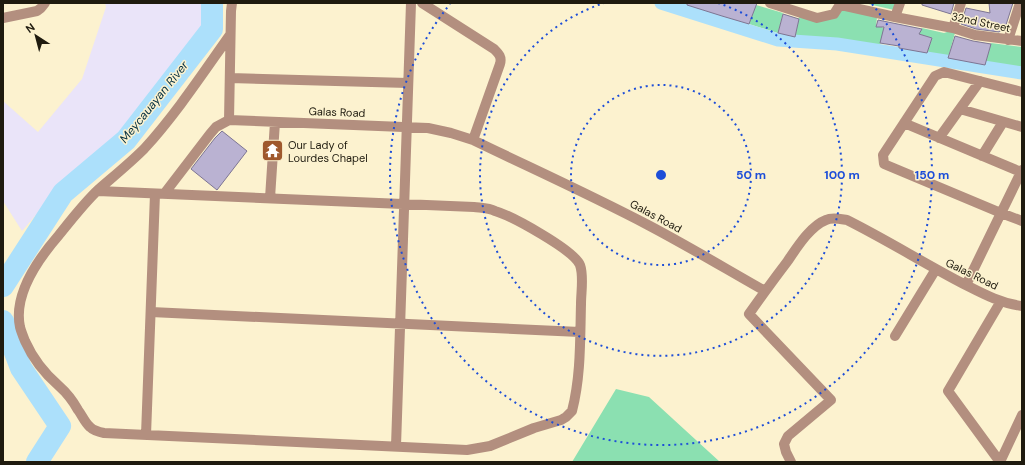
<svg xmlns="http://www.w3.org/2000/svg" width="1025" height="465" viewBox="0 0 1025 465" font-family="'DM Sans',sans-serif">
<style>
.industrial{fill:#eae4f9}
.green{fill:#8be0b1}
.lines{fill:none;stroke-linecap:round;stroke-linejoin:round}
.canal{stroke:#ace0fb;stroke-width:13}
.river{stroke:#ace0fb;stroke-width:22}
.building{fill:#bab2d2;stroke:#7d7593}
.minor{stroke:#b38f7f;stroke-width:10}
.ring{fill:none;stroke:#1d4ed8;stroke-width:2;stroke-dasharray:2 4}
.labels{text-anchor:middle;stroke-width:3;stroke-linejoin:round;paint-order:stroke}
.street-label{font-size:11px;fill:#1f1b0f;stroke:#fcf2cf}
.poi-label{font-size:11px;fill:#1f1b0f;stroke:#fcf2cf;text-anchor:start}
.water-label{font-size:12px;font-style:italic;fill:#022e40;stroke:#fcf2cf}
.centre{fill:#1d4ed8;stroke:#fcf2cf;stroke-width:2}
.ring-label{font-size:12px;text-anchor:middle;font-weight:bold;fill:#1d4ed8;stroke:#fcf2cf;stroke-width:3;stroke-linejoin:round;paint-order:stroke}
</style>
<rect width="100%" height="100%" fill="#fcf2cf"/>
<!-- industrial -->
<path class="industrial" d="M105,3H203L201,31L127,126L73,172L22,231L3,201V101L38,132L82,79L106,7Z"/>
<!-- green -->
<path class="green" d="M864,3H896L894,10Z
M756,5L783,13L778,33L749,24Z
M843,9L877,17L876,27H882L884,29L879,48L795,37L799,17Z
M922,28L944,33L950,31L955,33L948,58L927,53L932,38L919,34Z
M991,43L1022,47V69L985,65Z
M616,389L649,397L720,462H572Z"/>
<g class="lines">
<!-- canal -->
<path class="canal" d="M661,3L778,40L837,44L1022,73"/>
<!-- river -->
<path class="river" d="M3,286L63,193L126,140L212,29V3
M3,321L21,368L60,426L37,462"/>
</g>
<!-- building -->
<path class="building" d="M687,3H757L749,24L722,16L687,5Z
M922,3H954L951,14L922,5Z
M989,3H1013L1005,28L999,32L976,29L961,24L966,8L990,13Z
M783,14L799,19L795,37L778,33Z
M878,20L922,29L919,34L932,38L927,53L899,48V46L880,43L884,27H876Z
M955,36L973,41L991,44L985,65L948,58Z
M222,131L247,151L217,190L191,169L215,138Z"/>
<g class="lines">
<!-- minor -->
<path class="minor" d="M422,3L494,49C499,54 502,57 500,64L473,140
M770,3L817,18L834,14L841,3
M841,5L895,17L953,28L975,35L1022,41
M895,17L900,3
M3,18L37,11L41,8L45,3
M953,28L961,3
M1008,40L1020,3
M230,78L408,83
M1022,92L944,72L935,76L883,155L884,164L1001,213L1022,221
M960,109L1022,127
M229,120L231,11L232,3
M904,123L1021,172
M939,138L980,81
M982,156L1003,122
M98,191L474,207C482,208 489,208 495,211C512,216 574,250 580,265C584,276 581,292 581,304C580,340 581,376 572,411L566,417L561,420L534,428L490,446L467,450L104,433C99,432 94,431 90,427C85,423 82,415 78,410C73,401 67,393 59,386C44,373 33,359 25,341C23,336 21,331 20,327C13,294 39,258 59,235C71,220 85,202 99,189C114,176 130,163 144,149C176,114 203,73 230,35
M164,194L210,134L216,127L229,120L428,128L451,133L473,140C531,168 591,195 648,225C688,246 726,269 765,291
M270,198L275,122
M966,285L1022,170
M1001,301L948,391L1000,462L1022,415
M151,312L580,332
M895,336L936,269
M146,435L155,194
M396,446L411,3
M791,462L786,452L784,444L788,436L831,400L749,314C761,297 774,279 787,262C796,249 810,226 826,220C832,217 840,219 847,220C885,239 922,262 960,282C980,292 999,303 1022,306"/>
</g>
<!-- distance rings -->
<g class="ring">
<circle cx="661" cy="175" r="90"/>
<path d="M718 3A181 181 0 1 1 604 3"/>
<path d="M872 4A271 271 0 1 1 450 4"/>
</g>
<!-- icons -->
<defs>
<symbol id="temple-square" viewBox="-11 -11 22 22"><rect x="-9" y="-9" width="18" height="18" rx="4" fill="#9f592d" stroke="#fcf2cf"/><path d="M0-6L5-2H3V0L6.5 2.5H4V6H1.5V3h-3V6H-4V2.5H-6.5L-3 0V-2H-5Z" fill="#fff"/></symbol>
</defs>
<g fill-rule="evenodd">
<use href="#temple-square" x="260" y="138" width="25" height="25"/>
</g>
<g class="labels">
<!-- street labels -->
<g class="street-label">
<text transform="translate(981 22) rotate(12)" y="4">32nd Street</text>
<text transform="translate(337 112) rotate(2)" y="4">Galas Road</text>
<text transform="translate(656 216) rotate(28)" y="4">Galas Road</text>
<text transform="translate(972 274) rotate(26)" y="4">Galas Road</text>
</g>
<!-- poi labels -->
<g class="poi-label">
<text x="288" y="149">Our Lady of<tspan x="288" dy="13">Lourdes Chapel</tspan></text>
</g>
<!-- water labels -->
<g class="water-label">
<text transform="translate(154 102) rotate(-51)" y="4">Meycauayan River</text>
</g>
</g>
<circle cx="661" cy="175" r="6" class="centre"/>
<g class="ring-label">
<text x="751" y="179">50 m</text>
<text x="842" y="179">100 m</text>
<text x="932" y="179">150 m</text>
</g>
<!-- border -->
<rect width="1025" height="465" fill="none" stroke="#1f1b0f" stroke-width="8"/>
<!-- north arrow -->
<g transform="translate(36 36) rotate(324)" stroke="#fcf2cf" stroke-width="3" paint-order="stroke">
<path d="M0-3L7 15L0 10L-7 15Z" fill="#1f1b0f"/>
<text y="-6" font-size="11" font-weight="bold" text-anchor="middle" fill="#1f1b0f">N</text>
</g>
</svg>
